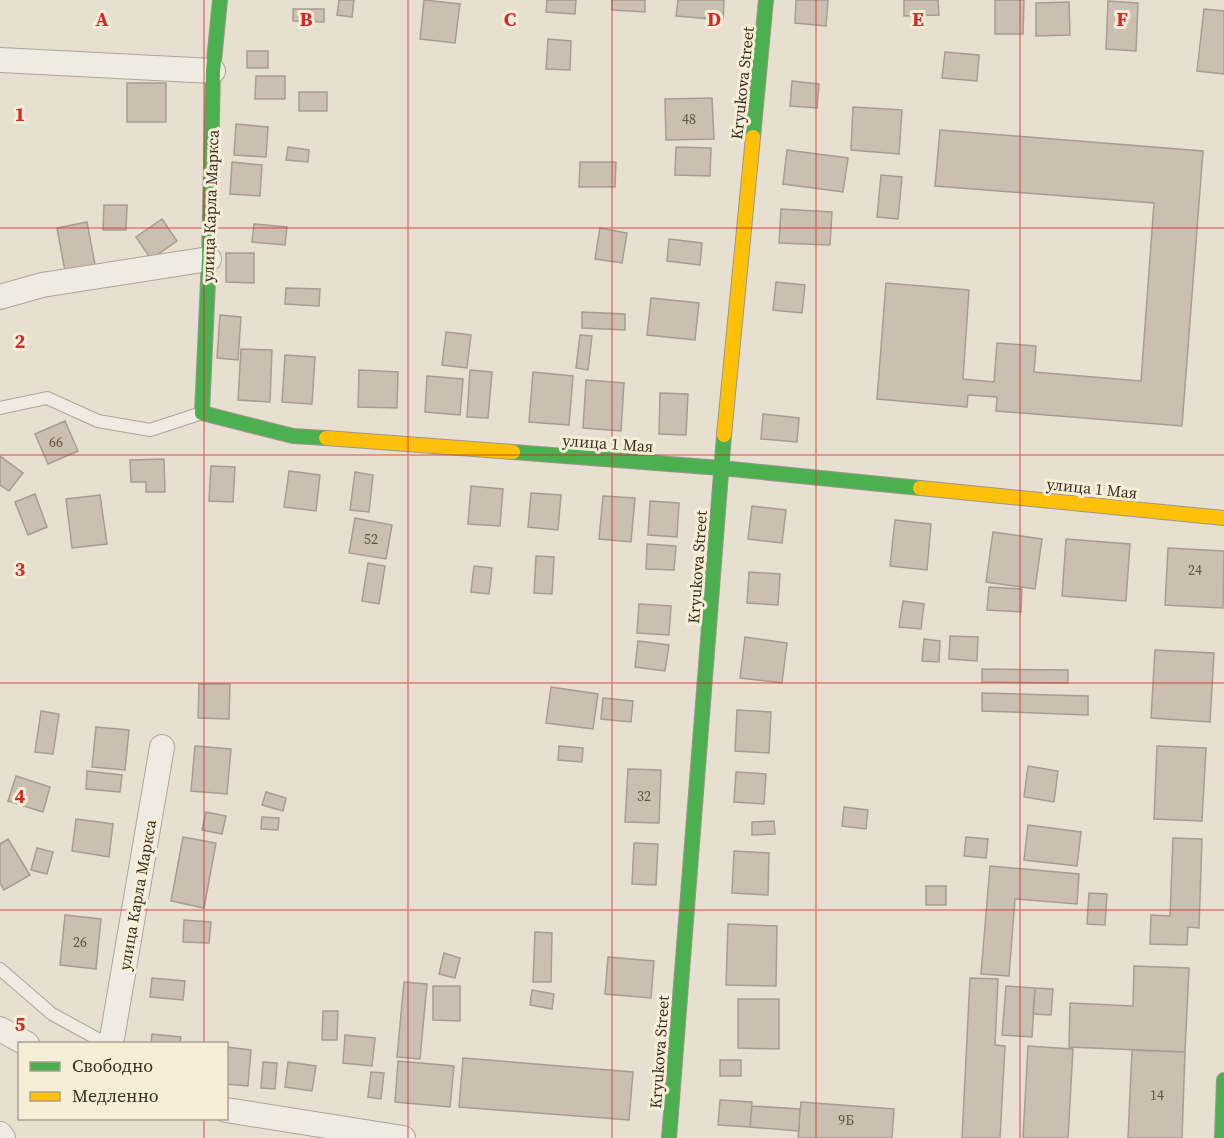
<svg xmlns="http://www.w3.org/2000/svg" width="1224" height="1138" viewBox="0 0 1224 1138" font-family="'Source Serif 4',serif">
<style>
.building{fill:#cbbfb2;stroke:#a89c90;stroke-width:1.5}
.lines{fill:none;stroke-linecap:round;stroke-linejoin:round}
.lane-casing{stroke:#ada599;stroke-width:14}
.street-casing{stroke:#ada599;stroke-width:26}
.fast-casing{stroke:#9c958a;stroke-width:16}
.slow-casing{stroke:#9c958a;stroke-width:16}
.lane{stroke:#efebe3;stroke-width:12}
.street{stroke:#efebe3;stroke-width:24}
.fast{stroke:#4caf50;stroke-width:14}
.slow{stroke:#ffc107;stroke-width:14}
.grid{fill:none;stroke:#d62828;stroke-width:1.5;stroke-opacity:0.55}
.labels{text-anchor:middle;stroke-width:6;stroke-linejoin:round;paint-order:stroke}
.number-label{font-size:14px;fill:#605244}
.street-label{font-size:16px;fill:#3d2e20;stroke:#f7eed8}
.grid-label{font-size:20px;text-anchor:middle;font-weight:bold;fill:#d62828;stroke:#f7eed8;stroke-width:6;stroke-linejoin:round;paint-order:stroke}
</style>
<rect width="100%" height="100%" fill="#e7e0d1"/>
<!-- building -->
<path class="building" d="M339,0H354L352,17L337,15Z
M424,0L460,4L455,43L420,39Z
M547,0H576L575,14L546,12Z
M612,0H645V12L612,10Z
M678,0H724L723,20L676,16Z
M796,0H828L826,26L795,23Z
M904,0H938L939,15L904,16Z
M995,0H1024L1023,34H995Z
M1108,1L1138,3L1136,51L1106,49Z
M1069,2L1070,35L1036,36V3Z
M293,9H324V22L293,21Z
M1204,9L1224,11V74L1197,71Z
M548,39L571,41L570,70L546,69Z
M247,51H268V68H247Z
M945,52L979,55L977,81L942,78Z
M256,76H285V99H255Z
M792,81L819,84L817,108L790,106Z
M127,83H166V122H127Z
M299,92H327V111H299Z
M712,98L714,139L666,140L665,99Z
M853,107L902,110L899,154L851,150Z
M236,124L268,127L266,157L234,155Z
M940,130L1203,151L1182,426L996,411L997,397L968,395L967,407L877,399L886,283L969,290L963,379L994,382L997,343L1036,346L1034,372L1141,381L1154,203L935,186Z
M288,147L309,150L308,162L286,160Z
M676,147L711,148L710,176L675,175Z
M787,150L848,158L843,192L783,184Z
M232,162L262,165L260,196L230,194Z
M580,162H616L615,187H579Z
M881,175L902,177L898,219L877,217Z
M104,205H127L126,230H103Z
M781,209L832,212L830,245L779,243Z
M162,219L177,241L151,259L136,237Z
M87,222L95,265L65,271L57,228Z
M254,224L287,227L285,245L252,242Z
M600,228L627,233L622,263L595,259Z
M669,239L702,243L700,265L667,261Z
M226,253H254V283L226,282Z
M776,282L805,285L802,313L773,310Z
M286,288L320,289L319,306L285,304Z
M651,298L699,303L695,340L647,335Z
M582,312L625,314V330L582,328Z
M220,315L241,317L238,360L217,358Z
M446,332L471,335L467,368L442,365Z
M580,335L592,336L588,370L576,368Z
M241,349L272,350L270,402L238,400Z
M285,355L315,357L312,404L282,402Z
M359,370L398,372L397,408L358,407Z
M470,370L492,372L488,418L467,417Z
M533,372L573,376L569,425L529,422Z
M427,376L463,379L460,415L425,412Z
M586,380L624,383L621,431L583,428Z
M660,393L688,394L686,435L659,434Z
M763,414L799,418L797,442L761,439Z
M65,421L78,451L48,464L35,434Z
M0,456L23,473L9,491L0,485Z
M164,459L165,492H146V482H131L130,460Z
M211,466L235,467L233,502L209,501Z
M289,471L320,475L316,511L284,507Z
M355,472L373,475L369,512L350,510Z
M471,486L503,489L500,526L468,524Z
M531,493L561,495L558,530L528,527Z
M35,494L47,527L28,535L15,502Z
M100,495L107,544L72,548L66,499Z
M603,496L635,498L631,542L599,539Z
M650,501L679,503L677,537L648,535Z
M752,506L786,510L782,543L748,539Z
M355,518L392,525L386,559L349,553Z
M895,520L931,524L927,570L890,566Z
M993,532L1042,539L1035,589L986,582Z
M1066,539L1130,544L1126,601L1062,596Z
M647,544L676,546L674,570L646,569Z
M1168,548L1224,551L1223,608L1165,605Z
M536,556L554,557L552,594L534,593Z
M368,563L385,566L379,604L362,601Z
M474,566L492,568L489,594L471,592Z
M749,572L780,574L778,605L747,603Z
M989,587L1022,589L1021,612L987,610Z
M903,601L924,604L921,629L899,627Z
M639,604L671,606L669,635L637,633Z
M950,636L978,637L977,661L949,659Z
M745,637L787,643L782,683L740,678Z
M924,639L940,641L939,662L922,661Z
M638,641L669,645L665,671L635,667Z
M1155,650L1214,653L1210,722L1151,718Z
M982,669L1068,670V683L982,682Z
M199,684H230L229,719L198,718Z
M551,687L598,694L593,729L546,723Z
M982,693L1088,696V715L982,711Z
M603,698L633,701L631,722L601,719Z
M737,710L771,712L769,753L735,751Z
M41,711L59,714L53,754L35,752Z
M96,727L129,730L125,770L92,767Z
M195,746L231,749L227,794L191,791Z
M559,746L583,748L582,762L558,760Z
M1157,746L1206,748L1202,821L1154,819Z
M1028,766L1058,771L1054,802L1024,797Z
M628,769L661,770L659,823L625,822Z
M87,771L122,775L120,792L86,789Z
M736,772L766,774L764,804L734,802Z
M16,776L50,787L43,812L8,801Z
M266,792L286,798L283,811L262,805Z
M844,807L868,810L866,829L842,826Z
M206,812L226,816L222,834L202,830Z
M262,817L279,818L278,830L261,829Z
M76,819L113,824L109,857L72,851Z
M774,821L775,834L752,835V822Z
M1028,825L1081,832L1077,866L1024,860Z
M183,837L216,843L204,908L171,901Z
M966,837L988,839L986,858L964,856Z
M1173,838L1202,839L1199,928L1188,927L1187,945L1150,944L1151,915L1170,916Z
M8,839L30,875L4,890L0,883V844Z
M634,843L658,844L656,885L632,884Z
M37,848L53,852L47,874L31,870Z
M734,851L769,853L768,895L732,893Z
M990,866L1079,874L1077,904L1015,899L1009,976L981,974Z
M926,886H946V905H926Z
M1089,893L1107,894L1105,925L1087,924Z
M65,915L101,919L96,969L60,965Z
M184,920L211,922L209,943L183,942Z
M728,924L777,926L776,986L726,985Z
M535,932L552,933L551,982H533Z
M444,953L460,958L455,978L439,974Z
M608,957L654,961L651,998L605,994Z
M1134,966L1189,968L1185,1052L1069,1047L1070,1003L1133,1006Z
M152,978L185,981L183,1000L150,997Z
M970,978L998,979L995,1045L1005,1046L1000,1138H962Z
M404,982L427,984L420,1059L397,1057Z
M433,986H460V1021L433,1020Z
M1006,986L1035,988L1032,1037L1002,1035Z
M1035,988L1053,989L1051,1015L1033,1014Z
M532,990L554,994L552,1009L530,1005Z
M738,999H779V1049L738,1048Z
M323,1011H338L337,1040H322Z
M152,1034L181,1037L180,1044H151Z
M345,1035L375,1038L372,1066L343,1063Z
M1028,1046L1073,1049L1068,1138H1023Z
M226,1047L251,1050L248,1086L226,1084Z
M1132,1050L1185,1052L1182,1138H1128Z
M463,1058L633,1072L629,1120L459,1107Z
M720,1060H741V1076H720Z
M398,1061L454,1066L450,1107L395,1102Z
M263,1062L277,1063L275,1089L261,1088Z
M288,1062L316,1066L312,1091L285,1087Z
M371,1072L384,1073L381,1099L368,1097Z
M720,1100L752,1102L750,1127L718,1125Z
M801,1102L894,1109L892,1138H798Z
M752,1106L800,1109L799,1131L750,1127Z"/>
<g class="lines">
<defs>
<path id="lane" d="M0,408L47,398L98,421L150,430L202,413
M0,969L52,1014L107,1044"/>
<path id="street" d="M0,60L213,71
M0,297L42,285L209,259
M0,1029L27,1044
M111,1044L162,747
M226,1110L403,1138
M0,1134L3,1138"/>
<path id="fast" d="M220,0L213,71L209,259L202,413L293,436L326,438
M753,137L766,0
M513,452L721,468L920,488
M669,1138L724,435
M1222,1138L1224,1080"/>
<path id="slow" d="M724,435L753,137
M326,438L513,452
M920,488L1224,518"/>
</defs>
<!-- lane casing -->
<use href="#lane" class="lane-casing"/>
<!-- street casing -->
<use href="#street" class="street-casing"/>
<!-- fast casing -->
<use href="#fast" class="fast-casing"/>
<!-- slow casing -->
<use href="#slow" class="slow-casing"/>
<!-- lane -->
<use href="#lane" class="lane"/>
<!-- street -->
<use href="#street" class="street"/>
<!-- fast -->
<use href="#fast" class="fast"/>
<!-- slow -->
<use href="#slow" class="slow"/>
</g>
<!-- grid -->
<path class="grid" d="M204,0V1044M408,0V1138M612,0V1138M816,0V1138M1020,0V1138M0,228H1224M0,455H1224M0,683H1224M0,910H1224M204,1118V1138"/>
<g class="labels">
<!-- number labels -->
<g class="number-label">
<text x="689" y="124">48</text>
<text x="56" y="447">66</text>
<text x="371" y="544">52</text>
<text x="1195" y="575">24</text>
<text x="644" y="801">32</text>
<text x="80" y="947">26</text>
<text x="1157" y="1100">14</text>
<text x="846" y="1125">9Б</text>
</g>
<!-- street labels -->
<g class="street-label">
<text transform="translate(742 83) rotate(-84)" y="6">Kryukova Street</text>
<text transform="translate(210 206) rotate(-88)" y="6">улица Карла Маркса</text>
<text transform="translate(608 443) rotate(4)" y="6">улица 1 Мая</text>
<text transform="translate(1092 488) rotate(6)" y="6">улица 1 Мая</text>
<text transform="translate(697 567) rotate(-86)" y="6">Kryukova Street</text>
<text transform="translate(137 895) rotate(-80)" y="6">улица Карла Маркса</text>
<text transform="translate(659 1052) rotate(-86)" y="6">Kryukova Street</text>
</g>
</g>
<g class="grid-label">
<text x="102" y="26">A</text>
<text x="306" y="26">B</text>
<text x="510" y="26">C</text>
<text x="714" y="26">D</text>
<text x="918" y="26">E</text>
<text x="1122" y="26">F</text>
<text x="20" y="121">1</text>
<text x="20" y="348">2</text>
<text x="20" y="576">3</text>
<text x="20" y="803">4</text>
<text x="20" y="1031">5</text>
</g>
<!-- legend -->
<rect x="18" y="1042" width="210" height="78" fill="#f7eed8" stroke="#ada18e" stroke-width="1.5"/>
<rect x="30" y="1062" width="30" height="9" fill="#4caf50" stroke="#ada18e" stroke-width="1.5"/>
<text x="72" y="1072" font-size="18" fill="#3d2e20">Свободно</text>
<rect x="30" y="1092" width="30" height="9" fill="#ffc107" stroke="#ada18e" stroke-width="1.5"/>
<text x="72" y="1102" font-size="18" fill="#3d2e20">Медленно</text>
</svg>
